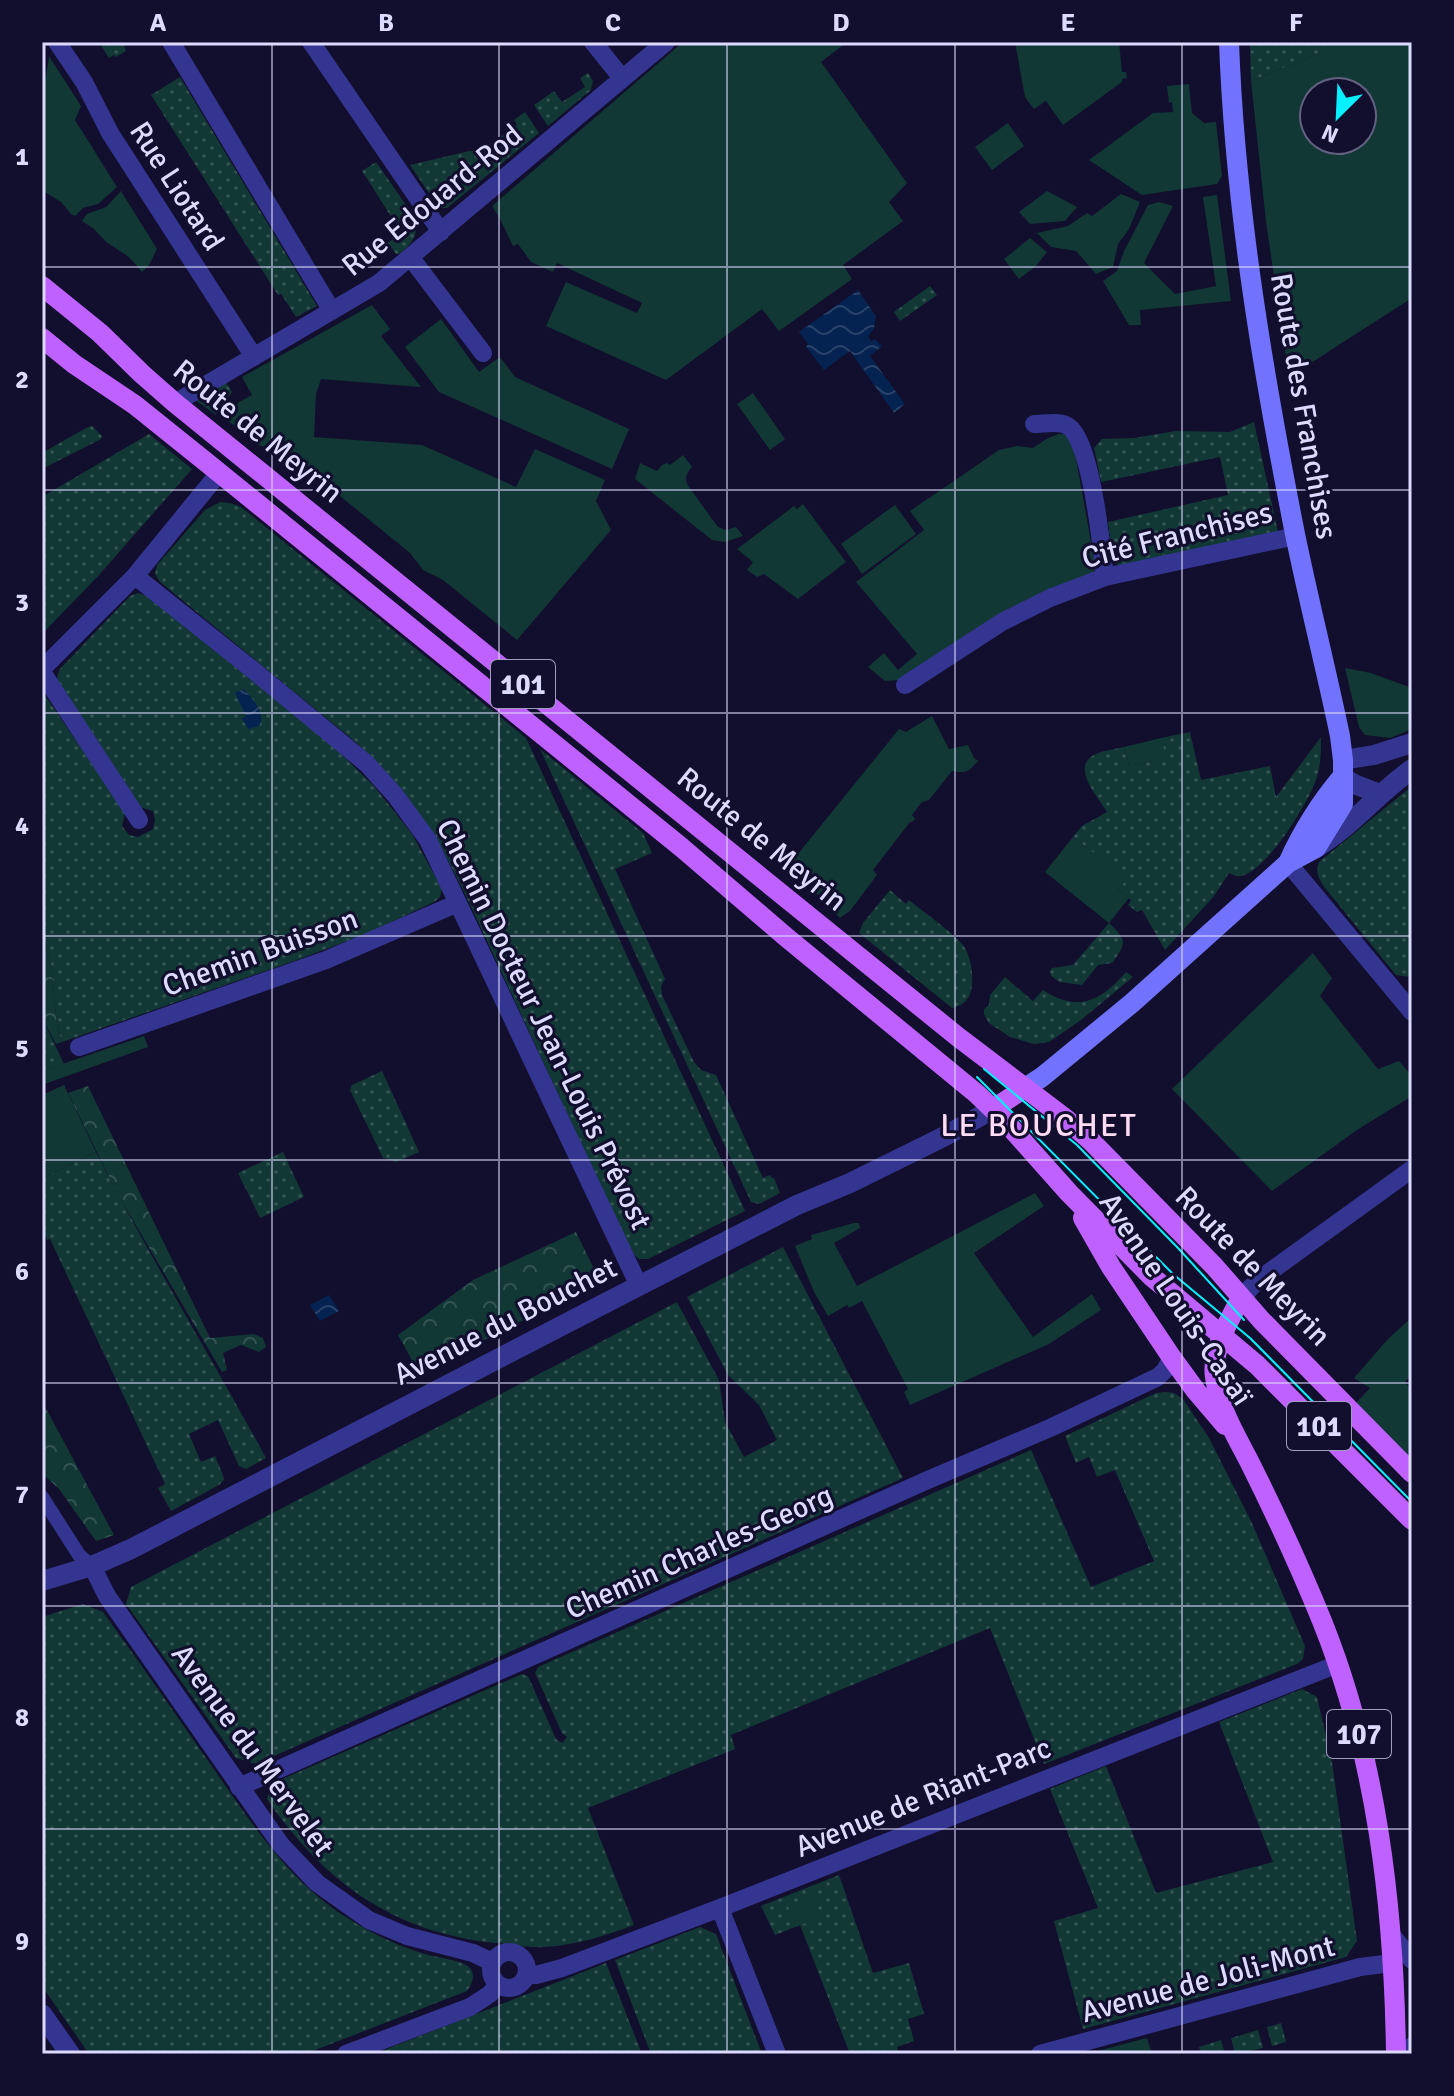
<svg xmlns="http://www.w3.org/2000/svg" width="1454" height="2096" viewBox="0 0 1454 2096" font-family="Signika,sans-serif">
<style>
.grass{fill:url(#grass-dots)}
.forest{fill:url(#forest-crowns)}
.park{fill:#113835;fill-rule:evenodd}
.water{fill:url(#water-waves)}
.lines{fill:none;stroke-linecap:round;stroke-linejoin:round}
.pedestrian{stroke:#343591;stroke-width:14}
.minor{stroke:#343591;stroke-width:18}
.tertiary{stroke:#343591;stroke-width:20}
.secondary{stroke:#7173ff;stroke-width:20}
.primary{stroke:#be61ff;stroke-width:20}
.tram{stroke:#06f0ff;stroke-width:2}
.grid{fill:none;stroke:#dddaff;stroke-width:2;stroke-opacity:0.55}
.labels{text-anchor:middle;stroke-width:6;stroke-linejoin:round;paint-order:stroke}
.shield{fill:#120e2d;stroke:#a09dc0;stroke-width:2}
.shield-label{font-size:28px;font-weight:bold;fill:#dddaff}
.street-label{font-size:30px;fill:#dddaff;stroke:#120e2d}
.neighbourhood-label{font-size:32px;letter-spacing:2px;fill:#ffdcf4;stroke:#120e2d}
.neatline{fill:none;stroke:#dddaff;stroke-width:3}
.grid-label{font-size:26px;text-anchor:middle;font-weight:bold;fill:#dddaff}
</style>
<defs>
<pattern id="grass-dots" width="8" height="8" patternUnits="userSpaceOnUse" patternTransform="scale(2)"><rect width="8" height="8" fill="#113835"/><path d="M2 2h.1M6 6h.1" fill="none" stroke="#335453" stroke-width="1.8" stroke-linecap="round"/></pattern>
<pattern id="forest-crowns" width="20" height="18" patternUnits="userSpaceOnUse" patternTransform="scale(2)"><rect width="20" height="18" fill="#113835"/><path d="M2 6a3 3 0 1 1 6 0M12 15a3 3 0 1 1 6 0" fill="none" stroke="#335453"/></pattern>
<pattern id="water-waves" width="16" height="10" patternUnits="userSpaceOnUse" patternTransform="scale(2)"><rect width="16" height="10" fill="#052350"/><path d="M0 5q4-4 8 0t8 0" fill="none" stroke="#29426a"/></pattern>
</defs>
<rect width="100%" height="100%" fill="#120e2d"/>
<!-- grass -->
<path class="grass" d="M99,42H106L110,44L114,42H130L124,46L126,51L116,57L114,55L109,58Z
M1250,42H1348L1251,81Z
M588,73L593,81L591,90L548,126L534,105L554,91L562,102L585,87L580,78Z
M180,77L317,306L296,317L281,294L278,295L151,95Z
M525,112L539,133L447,208H441L437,205L410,165L469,151H480L517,125L514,120Z
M376,162L415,218C419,236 412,244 399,254H396L388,243L394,238L392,235L399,229L362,171Z
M930,286L937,295L900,321L894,312Z
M225,381L232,392L216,415L194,399Z
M1254,422L1278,532L1120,566L1114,563L1108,522L1228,495L1220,457L1101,482L1094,448L1102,439L1134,438L1176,431L1230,432Z
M92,426L102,436L101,439L42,469V453L86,428Z
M149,434L192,469L99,575L42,634V497Z
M220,502L230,503L241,507L526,738L745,1211L648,1259H639L632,1253L467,898L436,837L403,791L358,744L160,582L155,574L157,565L205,510Z
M138,593L147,596L332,745L374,786L412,834L442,889L440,897L434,902L368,933L297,960L62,1042L57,1024L51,964L42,936V691L125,812L122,826L129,835L138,837L153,829L155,820L153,811L136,806L59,685L57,677L60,669L130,596Z
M1190,732L1201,780L1270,766L1276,797L1321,737C1321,752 1321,765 1316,780C1308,803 1266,872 1241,876C1236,877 1234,875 1229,873L1214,896L1165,950L1142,910L1137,912L1128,905L1131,900L1118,890L1126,879L1073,837L1082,826L1107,812C1097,795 1068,765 1098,753C1106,750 1116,749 1124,747L1129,766L1165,758L1161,738Z
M540,749L643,833L652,853L615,869L665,979L661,986L662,995L694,1062L701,1070L716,1075L763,1178L770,1175L772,1178H774L780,1193L759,1204L751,1202Z
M1412,786V975L1410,977L1396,975L1325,888C1319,879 1315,873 1319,862Z
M890,890L906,904L909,900C926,914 947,928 962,944C972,955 976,986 968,998C964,1004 958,1007 952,1008L859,933L863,923Z
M1109,923C1127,940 1127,943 1112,963L1098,965L1082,985L1060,982L1051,976L1050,971L1052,968L1073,965Z
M1126,972L1133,977L1081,1020L1049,1042L1034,1044L1010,1037L989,1023L984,1014V1009L989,1005L990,995L1005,977L1033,1001L1043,990C1078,1013 1101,1001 1126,972Z
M42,1018L64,1064L42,1071Z
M382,1071L419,1152L396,1162L383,1158L350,1090L352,1085Z
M96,1152C149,1256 210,1355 266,1458L246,1469L239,1466L218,1420L189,1434L201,1462L215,1456L223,1475L224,1480L219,1485L171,1511L158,1488L165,1484L50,1239L47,1240L45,1236L42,1237V1178Z
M283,1152L304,1197L260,1218L238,1173Z
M783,1247L903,1478L256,1764L236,1758L126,1604L131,1587L677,1302L719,1380L725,1422L744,1457L777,1440L759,1405L728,1375L687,1297Z
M1165,1392L1174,1393L1183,1399L1209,1438L1251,1521L1305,1646L1303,1659L1297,1664L1044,1764L990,1628L731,1735L735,1749L588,1808L634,1925C605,1936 576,1945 545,1947C529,1948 512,1944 496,1943C394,1933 324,1882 267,1799L271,1784L522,1674L528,1676L556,1739L562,1743L567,1737L562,1733L535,1673L538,1667L1031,1450L1091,1587L1154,1561L1115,1470L1097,1477L1089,1457L1076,1463L1065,1436L1156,1393Z
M83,1604L103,1612C136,1658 169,1704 201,1751C242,1808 279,1871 338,1912C365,1930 394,1945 425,1954C435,1957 458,1960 466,1965C477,1971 473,1983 467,1991L305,2054H89L42,1986V1617Z
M1302,1689L1317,1697L1332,1762L1357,1941L1346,1957L1083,2029L1054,1921L1098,1908L1050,1789L1106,1766L1156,1893L1273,1862L1219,1722Z
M839,1875L873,1973L909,1963L924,2014L908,2019L914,2041L897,2047L898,2054H850L800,1925L775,1935L761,1906Z
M700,1927L716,1934L762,2054H651L615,1960Z
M606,1963L642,2054H374Z
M1281,2023L1286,2042L1272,2046L1267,2027Z
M1258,2030L1263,2048L1235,2054L1231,2038Z
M1221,2040L1225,2054H1201L1199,2047Z"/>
<!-- forest -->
<path class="forest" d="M42,936L51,964L57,1024L62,1042L56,1044L42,1018Z
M88,1086L210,1338L254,1334L263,1338L266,1347L259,1352L241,1345L223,1353L227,1370L222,1372L117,1193L68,1093Z
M576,1232L600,1281L419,1373L398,1335L473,1280Z
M42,1401L114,1535L96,1541L59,1489L42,1473Z"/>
<!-- park -->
<path class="park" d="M683,42H847L821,62L907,183L889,202L903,221L843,265L852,279L779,331L762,309L666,380L546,326L566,282L637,313L642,303L557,263L553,272L531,262L518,244L513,246L501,221L492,206Z
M1015,42H1119L1122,72H1126L1127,78L1122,79V82L1063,125L1046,101L1034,109L1025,97Z
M1347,42H1412V298L1289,377L1266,222L1251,81ZM1314,92H1362V140H1314Z
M49,56L81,106L75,120L117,187L98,204L83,208L75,216L71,214L61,202L42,190V120L45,114V83Z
M1189,84L1192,113L1204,123L1216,122L1222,176L1217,184L1142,195L1089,160L1153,113L1173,112L1172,102L1169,103L1167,86Z
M1008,123L1024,146L992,170L975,147Z
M121,191L157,249L149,265L142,272L129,257L106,242L94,229L82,221L87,214L106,207Z
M1047,191L1077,207L1065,221L1030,224L1019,212Z
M1121,194L1140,202L1129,229L1118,244L1113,267L1096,274L1076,251L1051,247L1037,233L1068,226L1087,213L1092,216Z
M1217,195L1231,301L1140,310L1141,325H1129L1103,281L1117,271L1124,251L1148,205L1159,202L1173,206L1144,263L1175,294L1216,286L1203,197Z
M1030,238L1047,252L1036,266L1019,279L1004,259Z
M372,305L390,329L381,336L421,387L321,379L316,394L314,437L422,445L516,487L535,449L605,480L596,501L611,530L517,640L443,580L423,570L410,553L297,461L281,452L258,445L226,419L239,402L252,395L242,377Z
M441,319L479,372L500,357L515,377L629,429L612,469L439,392L405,347Z
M753,393L785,439L770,450L737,404Z
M1059,434H1068L1072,437L1096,569L1091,575L899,680L885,681L868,667L884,653L898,670L917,654L856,582L924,530L910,511L999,450L1017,446L1033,448L1048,438Z
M683,455L692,467C686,474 684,479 689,487L718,527L726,530L736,527L743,536L725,542L712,540L635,479L640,463L657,471L662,465L667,463L670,465Z
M803,504L846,562L798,599L764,574L757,577L747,570L753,562L737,549L794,506L797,509Z
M895,505L916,534L862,574L841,544Z
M1345,668L1371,673L1412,688V729L1390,738L1365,735L1359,727Z
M932,716L949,749L968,745L974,758L978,761C969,771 966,774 952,771L929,800L922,802L912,815L915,819L912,822H910L873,870L877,875L850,911L840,918L789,865L899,729L906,732Z
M1161,738L1166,758L1129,766L1124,747Z
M1073,837L1127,879L1118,890L1129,898L1109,923L1045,872Z
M1313,953L1332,978L1320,996L1378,1069L1399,1061L1412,1076V1096L1357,1130L1272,1191L1172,1089Z
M144,1036L148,1047L42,1085V1071Z
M64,1085L96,1152L42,1178V1095Z
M1035,1193L1044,1206L974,1253L1033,1337L1092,1294L1101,1310L1049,1344L910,1405L904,1392L908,1389L862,1301L849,1308L847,1305L828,1316L814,1292L795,1246L812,1239L811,1235L854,1223H859L860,1228L834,1243L857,1286Z
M1412,1317V1374L1405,1382L1412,1390V1460L1356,1403L1370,1388L1354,1378L1388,1339Z
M813,1896L821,1917L796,1927L788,1906Z
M1147,2038L1152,2054H1086Z"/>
<!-- water -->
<path class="water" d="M858,290L876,316L874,328L868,337L871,341L875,339L882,346L870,356L905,404L894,413L850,351L824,370L806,347L808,344L799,332Z
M244,689C252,699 267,713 259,726L248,729L242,718L246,716L235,693Z
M329,1295L339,1311L320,1321L310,1305Z"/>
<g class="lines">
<!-- pedestrian -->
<path class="pedestrian" d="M42,1497L79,1555L92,1566"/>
<!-- minor -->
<path class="minor" d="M57,42L84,82L110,133L254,357
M171,42L332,311
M311,42L441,232
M593,42L622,78
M411,258L483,353
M175,403L379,283L666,42
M1034,424C1044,424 1057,421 1066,425C1091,435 1102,550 1105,577
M135,576L253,670L367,764L395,795L428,840L639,1286
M42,669L135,576L219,473
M42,672L139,820
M905,685L1002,622L1050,598L1105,577L1296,536
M1288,863L1412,1012
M79,1047L326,960L458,903
M1241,1298L1257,1281L1412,1169
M92,1566L107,1596L281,1845L317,1883L369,1920L407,1936L473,1953L492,1962
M239,1787L930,1479L1050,1428L1158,1377L1165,1370L1172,1358
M720,1908L777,2054
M1390,1933L1412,1960
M491 1970a18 18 0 1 1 36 0a18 18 0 1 1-36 0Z
M526,1975H536L562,1968L720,1908L1338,1664
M346,2054L470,2007L490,1994L497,1985
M1040,2054L1360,1967L1392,1963
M1410,2054L1412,2046"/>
<!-- tertiary -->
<path class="tertiary" d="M1343,760L1374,755L1412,743
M1342,777L1354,784L1380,794
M1316,848C1352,826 1378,793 1412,769
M42,1581L92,1566L131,1549L621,1295L797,1205L850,1183L945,1136L993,1109
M42,2014L70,2054"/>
<!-- secondary -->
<path class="secondary" d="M1288,863C1302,832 1320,803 1342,777
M1025,1088L1042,1077L1132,1003L1288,863L1316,848L1343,804V760L1340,736C1326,669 1309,602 1295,534C1263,372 1235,208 1229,42"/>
<!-- primary -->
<path class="primary" d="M42,286L100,333L142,374L175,403L958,1037L1066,1119L1091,1141L1214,1266L1262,1321L1412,1473
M42,338L74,364L135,405L206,462L681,847L786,937L977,1094L1004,1120L1069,1193L1151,1276L1257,1365L1412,1520
M993,1109L1025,1088
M1083,1218L1111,1267L1172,1358L1196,1391L1225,1425
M1241,1298C1229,1320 1211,1351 1215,1377C1219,1408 1235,1434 1249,1461C1275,1513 1300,1567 1322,1621C1377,1758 1394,1907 1396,2054"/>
<!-- tram -->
<path class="tram" d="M984,1069L1077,1145L1178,1248L1244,1320
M977,1077L1173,1274L1250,1338L1412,1502"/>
</g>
<!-- grid -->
<path class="grid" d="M272,42V2054M499,42V2054M727,42V2054M955,42V2054M1182,42V2054M42,267H1412M42,490H1412M42,713H1412M42,936H1412M42,1160H1412M42,1383H1412M42,1606H1412M42,1829H1412"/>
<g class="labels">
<!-- shield labels -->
<g class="shield">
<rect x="491" y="660" width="64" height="48" rx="6"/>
<rect x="1287" y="1402" width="64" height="48" rx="6"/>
<rect x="1327" y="1710" width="64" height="48" rx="6"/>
</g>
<g class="shield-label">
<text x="523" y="694">101</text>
<text x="1319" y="1436">101</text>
<text x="1359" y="1744">107</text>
</g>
<!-- street labels -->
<g class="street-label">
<text transform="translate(177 186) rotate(57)" y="10">Rue Liotard</text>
<text transform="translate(432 200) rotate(-39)" y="10">Rue Edouard-Rod</text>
<text transform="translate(1304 406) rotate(80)" y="10">Route des Franchises</text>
<text transform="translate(258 431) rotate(39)" y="10">Route de Meyrin</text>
<text transform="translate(1177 535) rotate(-14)" y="10">Cité Franchises</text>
<text transform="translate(762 839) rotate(39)" y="10">Route de Meyrin</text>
<text transform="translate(260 952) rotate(-20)" y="10">Chemin Buisson</text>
<text transform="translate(544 1024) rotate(64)" y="10">Chemin Docteur Jean-Louis Prévost</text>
<text transform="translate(1253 1266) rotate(46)" y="10">Route de Meyrin</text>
<text transform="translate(1176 1299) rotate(56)" y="10">Avenue Louis-Casaï</text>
<text transform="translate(505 1321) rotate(-27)" y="10">Avenue du Bouchet</text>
<text transform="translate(699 1552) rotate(-24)" y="10">Chemin Charles-Georg</text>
<text transform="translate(253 1750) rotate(54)" y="10">Avenue du Mervelet</text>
<text transform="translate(923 1797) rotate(-22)" y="10">Avenue de Riant-Parc</text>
<text transform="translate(1208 1979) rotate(-15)" y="10">Avenue de Joli-Mont</text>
</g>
<!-- neighbourhood labels -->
<g class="neighbourhood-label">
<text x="1039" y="1136">LE BOUCHET</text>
</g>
</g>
<!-- border -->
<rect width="1454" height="2096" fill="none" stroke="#120e2d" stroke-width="88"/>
<!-- north arrow -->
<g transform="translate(1338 116) rotate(204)"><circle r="38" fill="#120e2d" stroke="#636081" stroke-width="2"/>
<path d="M0-6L14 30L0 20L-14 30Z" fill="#06f0ff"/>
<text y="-12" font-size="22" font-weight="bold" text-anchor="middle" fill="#dddaff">N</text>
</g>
<rect x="44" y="44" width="1366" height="2008" class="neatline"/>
<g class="grid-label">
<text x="158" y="31">A</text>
<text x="386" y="31">B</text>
<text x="613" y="31">C</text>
<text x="841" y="31">D</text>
<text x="1068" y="31">E</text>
<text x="1296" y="31">F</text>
<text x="22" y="165">1</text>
<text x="22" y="388">2</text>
<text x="22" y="611">3</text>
<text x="22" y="834">4</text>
<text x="22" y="1057">5</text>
<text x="22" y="1280">6</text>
<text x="22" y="1503">7</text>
<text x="22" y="1726">8</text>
<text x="22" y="1950">9</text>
</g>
</svg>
